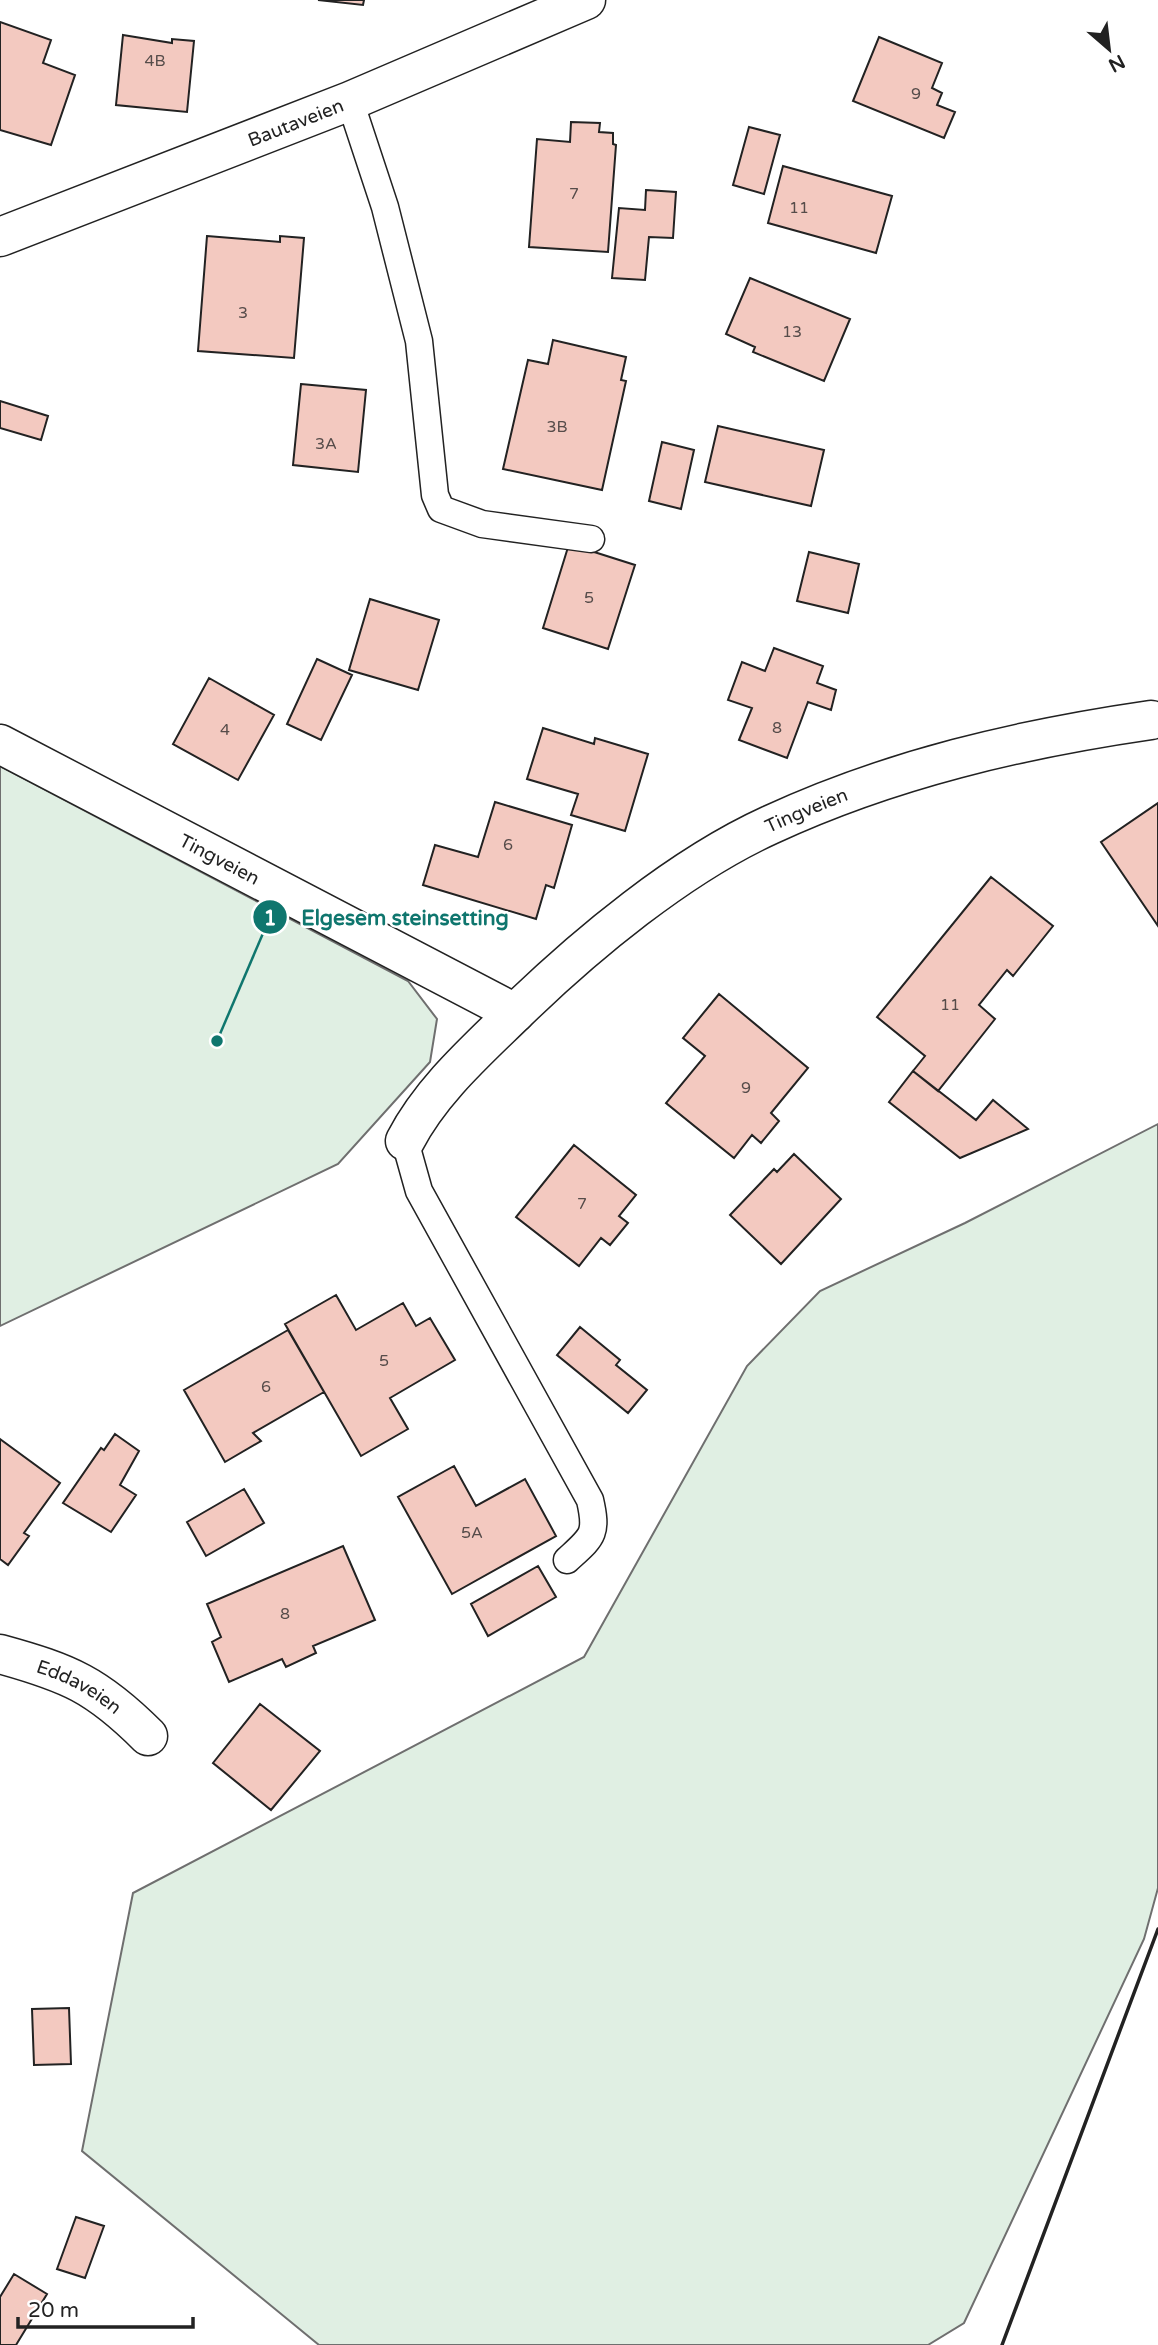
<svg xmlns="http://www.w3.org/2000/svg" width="1158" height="2345" viewBox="0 0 1158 2345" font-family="'Varela Round',sans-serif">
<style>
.green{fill:#e0efe3;stroke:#6f6f6f;stroke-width:2}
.building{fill:#f3c9c0;stroke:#222;stroke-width:2}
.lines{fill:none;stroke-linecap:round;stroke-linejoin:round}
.service-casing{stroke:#222;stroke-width:29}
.minor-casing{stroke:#222;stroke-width:41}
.service{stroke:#fff;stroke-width:26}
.minor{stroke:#fff;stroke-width:38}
.wall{stroke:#222;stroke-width:3.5}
.labels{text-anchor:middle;stroke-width:5;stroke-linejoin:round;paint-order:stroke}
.number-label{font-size:16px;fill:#564c4a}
.street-label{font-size:19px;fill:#222;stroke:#fff}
.leader{fill:none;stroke:#0f766e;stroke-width:2.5}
.callout-dot{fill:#0f766e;stroke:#fff;stroke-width:2.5}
.mark-label{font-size:21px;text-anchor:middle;font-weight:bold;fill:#fff}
.callout-label{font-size:21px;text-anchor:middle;font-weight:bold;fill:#0f766e;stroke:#fff;stroke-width:5;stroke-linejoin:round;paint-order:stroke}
</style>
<rect width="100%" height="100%" fill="#fff"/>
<!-- green -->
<path class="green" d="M0,766L408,981L437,1019L430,1062L338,1164L0,1326Z
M1158,1124V1888L1144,1939L964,2323L928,2345H319L82,2151L133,1893L584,1657L747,1366L820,1291L965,1223Z"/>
<!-- building -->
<path class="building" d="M318,0H364L363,5Z
M0,22L51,40L43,63L75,75L51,145L0,130Z
M123,35L172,43V39L194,41L187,112L116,105Z
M879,37L942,63L932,88L942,93L937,105L955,112L944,138L853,101Z
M571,122L600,123L599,132L613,133V144L616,145L608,252L529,247L537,139L570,142Z
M749,127L780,135L764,194L733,185Z
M783,166L892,196L876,253L768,223Z
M646,190L676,192L673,238L649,237L645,280L612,278L619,208L645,210Z
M207,236L280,242V236L304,238L294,358L198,351Z
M750,278L850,319L824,381L753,352L755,347L726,334Z
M553,340L626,357L621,380L626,381L602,490L503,469L528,360L548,364Z
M301,384L366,390L358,472L293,465Z
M0,401L48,416L41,440L0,428Z
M718,426L824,450L811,506L705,482Z
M662,442L694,450L681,509L649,501Z
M569,544L635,565L608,649L543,628Z
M809,552L859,564L848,613L797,601Z
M370,599L439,620L418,690L349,670Z
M774,648L823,666L817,683L836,690L831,710L808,702L787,758L739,740L752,708L728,700L742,662L765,671Z
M317,659L352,675L321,740L287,724Z
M209,678L274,715L238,780L173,744Z
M543,728L594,744L595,738L648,754L625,831L571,815L578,794L527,779Z
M495,802L572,825L554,888L546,885L536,919L423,885L435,845L478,857Z
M1158,803V926L1101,842Z
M991,877L1053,926L1013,976L1007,970L979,1005L995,1019L938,1091L913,1071L925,1056L877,1017Z
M719,994L808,1068L771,1113L779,1121L761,1143L752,1135L734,1158L666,1103L705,1056L683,1038Z
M913,1071L976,1120L993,1100L1028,1129L960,1158L889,1102Z
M574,1145L636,1195L619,1216L628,1223L610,1245L601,1238L579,1266L516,1217Z
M794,1154L841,1199L781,1264L730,1215L774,1169L777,1172Z
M336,1295L356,1330L403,1303L416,1326L430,1318L455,1360L390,1398L408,1429L361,1456L285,1324Z
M580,1327L620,1360L616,1365L647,1390L628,1413L557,1355Z
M288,1330L324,1392L253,1433L261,1441L225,1462L184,1390Z
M115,1434L139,1451L120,1485L136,1495L111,1532L63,1503L101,1448L104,1450Z
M0,1439L60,1483L24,1533L29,1536L8,1565L0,1559Z
M454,1466L476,1506L525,1479L556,1536L452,1594L398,1497Z
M244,1489L264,1523L206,1556L187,1522Z
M343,1546L375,1620L313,1646L316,1653L286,1667L282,1659L229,1682L212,1642L221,1637L207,1604Z
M538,1566L556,1597L488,1636L471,1604Z
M260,1704L320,1751L271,1810L213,1763Z
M69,2008L71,2064L34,2065L32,2009Z
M76,2217L104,2226L85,2278L57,2269Z
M14,2274L47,2294L16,2345H0V2297Z"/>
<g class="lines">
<defs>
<path id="service" d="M350,101L385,207L419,341L435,495L441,509L482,524L591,539
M405,1141L419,1191L590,1500C598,1535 592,1537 567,1560"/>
<g id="minor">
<path id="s1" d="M0,237L350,101L586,0"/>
<path id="s2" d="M0,744L515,1013"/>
<path id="s3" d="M405,1141C431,1091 475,1052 515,1013C586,944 680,866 770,825C891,769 1020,739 1151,720"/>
<path id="s4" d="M0,1654C69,1673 97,1685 148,1736"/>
</g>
</defs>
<!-- service casing -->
<use href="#service" class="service-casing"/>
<!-- minor casing -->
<use href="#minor" class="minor-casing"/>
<!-- service -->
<use href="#service" class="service"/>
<!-- minor -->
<use href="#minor" class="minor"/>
<!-- wall -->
<path class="wall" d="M1002,2345L1158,1929"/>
</g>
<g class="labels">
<!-- number labels -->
<g class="number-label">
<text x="155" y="66">4B</text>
<text x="916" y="99">9</text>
<text x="574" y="199">7</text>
<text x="799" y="213">11</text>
<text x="243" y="318">3</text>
<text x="792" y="337">13</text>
<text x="557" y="432">3B</text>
<text x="326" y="449">3A</text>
<text x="589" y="603">5</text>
<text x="777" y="733">8</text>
<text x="225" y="735">4</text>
<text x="508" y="850">6</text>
<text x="950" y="1010">11</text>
<text x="746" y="1093">9</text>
<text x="582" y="1209">7</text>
<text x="384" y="1366">5</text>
<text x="266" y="1392">6</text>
<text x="472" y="1538">5A</text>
<text x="285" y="1619">8</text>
</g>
<!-- street labels -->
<g class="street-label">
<text dy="7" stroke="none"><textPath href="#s1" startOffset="317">Bautaveien</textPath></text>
<text dy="7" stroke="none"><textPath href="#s3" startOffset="527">Tingveien</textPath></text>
<text dy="7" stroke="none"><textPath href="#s2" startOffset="248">Tingveien</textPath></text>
<text dy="7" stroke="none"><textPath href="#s4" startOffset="86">Eddaveien</textPath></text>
</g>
</g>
<!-- callouts -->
<path class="leader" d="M217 1041L270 917"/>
<g class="callout-dot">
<circle cx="217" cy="1041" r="7"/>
<circle cx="270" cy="917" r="18"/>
</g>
<g class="mark-label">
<text x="270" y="925">1</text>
</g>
<g class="callout-label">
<text x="405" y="925">Elgesem steinsetting</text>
</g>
<!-- north arrow -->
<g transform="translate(1109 49) rotate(152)" stroke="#ffffff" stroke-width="5" paint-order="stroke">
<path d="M0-5L12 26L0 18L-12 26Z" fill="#222222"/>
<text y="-10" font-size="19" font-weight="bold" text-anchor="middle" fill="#222222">N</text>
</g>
<!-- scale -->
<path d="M18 2317v10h175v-10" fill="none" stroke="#222222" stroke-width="3.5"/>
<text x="28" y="2317" font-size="21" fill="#222222" stroke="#ffffff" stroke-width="5" paint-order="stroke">20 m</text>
</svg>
